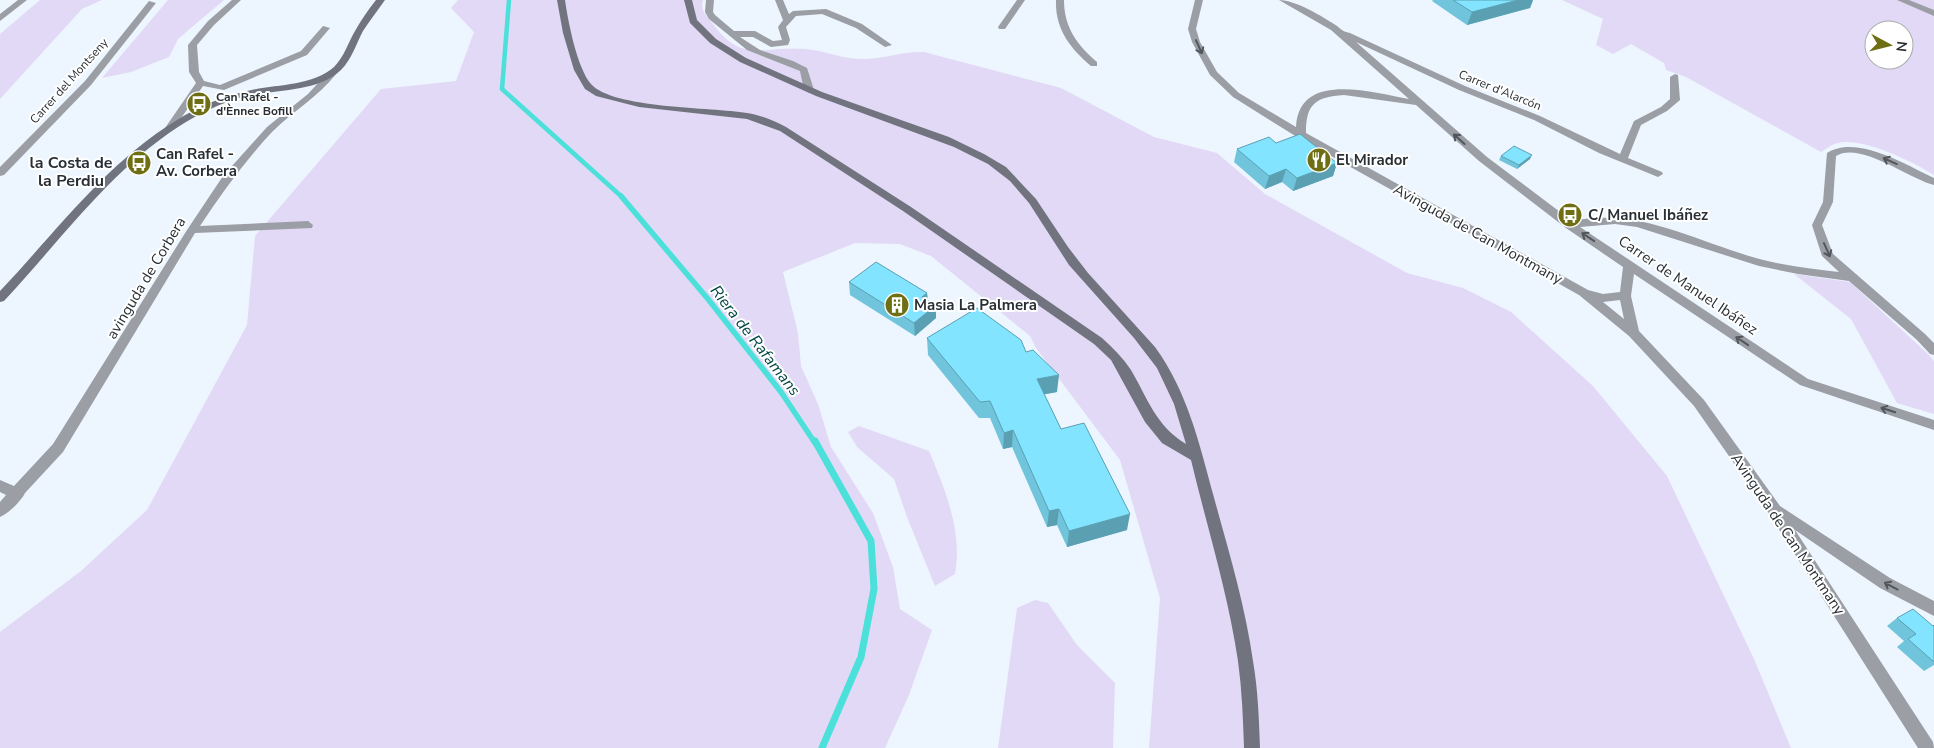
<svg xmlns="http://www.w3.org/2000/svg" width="1934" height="748" viewBox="0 0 1934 748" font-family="'Nunito Sans',sans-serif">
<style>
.green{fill:#e1d9f5;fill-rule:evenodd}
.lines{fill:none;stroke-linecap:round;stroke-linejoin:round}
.stream-far2{stroke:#4be0da;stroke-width:4.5}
.stream-far1{stroke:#4be0da;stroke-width:5.5}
.stream{stroke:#4be0da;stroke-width:7}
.street{fill:#9b9ea5;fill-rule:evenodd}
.secondary{fill:#71747f;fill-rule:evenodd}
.wall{fill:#70c4db}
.shaded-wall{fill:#5ba0b2}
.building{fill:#82e4ff;stroke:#5ba0b2}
.oneway{stroke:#51565c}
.labels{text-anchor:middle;stroke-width:4;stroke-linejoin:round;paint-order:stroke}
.far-street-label{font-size:12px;fill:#292f34;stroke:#fff}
.far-poi-label{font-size:12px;font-weight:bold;fill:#292f34;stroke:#fff;text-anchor:start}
.poi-label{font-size:15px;font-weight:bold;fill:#292f34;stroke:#fff;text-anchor:start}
.street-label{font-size:15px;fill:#292f34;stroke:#fff}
.neighbourhood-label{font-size:16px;font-weight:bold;fill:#292f34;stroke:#fff}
.water-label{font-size:16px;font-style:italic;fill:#004644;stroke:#fff}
</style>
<rect width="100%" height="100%" fill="#edf6ff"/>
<!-- green -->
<path class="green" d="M40,0H102L82,9L0,99V34Z
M168,0H224L178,39L169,57L131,72L102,78Z
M458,0H703C700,9 705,14 710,20C742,66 761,45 806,49C826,51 845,60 866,59C886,58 904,51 924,52L1061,88L1154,137L1217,153L1265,194L1407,273L1463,288L1511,312L1593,386L1667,476L1754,659L1791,748H1149L1160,598L1120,460L1036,348L1030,336L931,256L900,244L855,243L783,272L798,333L801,366L818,404L831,447L873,513L893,567L900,609L932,630L909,695L885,748H0V632L81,571L147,510L247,325L255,236L381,89L456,81L474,32L451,8Z
M1562,0H1934V175C1913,162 1863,137 1838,143C1832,144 1826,149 1821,152L1686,77L1666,70L1664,63L1631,44L1613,54L1596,45L1603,19ZM1874,30H1904V60H1874Z
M1794,274L1850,282L1928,354L1934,361V414L1897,403L1851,319Z
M859,426L929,451C945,489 963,532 955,574L935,586L907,517L894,479L857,447L848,432Z
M1035,600L1048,603L1077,645L1115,683L1113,748H998L1017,608Z"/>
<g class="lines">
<!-- stream-far2 -->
<path class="stream-far2" d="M509,0L502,89L622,197"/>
<!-- stream-far1 -->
<path class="stream-far1" d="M621,196L708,299L781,392L815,443"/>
<!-- stream -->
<path class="stream" d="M815,441L871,541L874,589L861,657L822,748"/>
<!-- street -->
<path class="street" d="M18,0H27L0,21V14Z
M232,0H241L214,25L197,45L199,72L204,81L220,85L301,51L323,26L330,28L307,55L224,90L203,86L173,130H167L165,128L196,83L189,72L188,45L208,21Z
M706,0H714L713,12L715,15L734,31H755L773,41L782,40L778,27L783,20L775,0H783L789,14L793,11L826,9L862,24L892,45L885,47L856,28L822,14L796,16L786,27L790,40L788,45L771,47L753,37H740L760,50L793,61L807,68L814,90L809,93L804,90L800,71L747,50L709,19L705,12Z
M1017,0H1025L1005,29H999L998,27Z
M1056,0H1064C1064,27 1077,45 1097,62V66H1091C1070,48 1055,29 1056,0Z
M1195,0H1203L1196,29L1200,42L1217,72L1239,93L1296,127C1299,70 1373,93 1409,99L1331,30L1279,0C1295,0 1322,16 1337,26C1342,30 1344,32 1350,33L1465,86L1540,116L1620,154L1634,121L1661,107L1670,99V77L1675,74L1678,75L1680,100L1667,111L1641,125L1628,158L1662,172L1663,174L1658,177L1599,153L1534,120L1459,90L1356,42L1487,157L1572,221C1637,208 1689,238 1749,256C1778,265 1809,269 1839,272L1822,256L1812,225L1823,202L1827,153C1857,134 1906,165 1934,178V185C1909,179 1860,141 1836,156L1833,202L1822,225L1833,254L1925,334L1934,343V355L1930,354L1917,340L1849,281L1798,274L1759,266L1637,227L1615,224L1580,227L1808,379L1934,420V430L1800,385L1634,274L1631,296L1639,331L1704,400L1780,506L1890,578L1934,601V616L1880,588L1795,530L1933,742L1934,748H1918L1768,512L1694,406L1629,336L1579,295L1297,137L1233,97L1210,75L1192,42L1188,29ZM1344,95L1416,105L1479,161L1566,228L1623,267L1620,292L1603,294L1588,290L1306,133C1306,104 1315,97 1344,95ZM1620,300L1624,319L1603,302Z
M1897,0H1909L1934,10V16Z
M149,1L156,3L91,85L4,175L0,176V167L85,81Z
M332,70L337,73C318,97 293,111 272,132C245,161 222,193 200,226L308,221L313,225L312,228L195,233L63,452L25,493C22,500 8,514 0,517V502L6,495L0,492V480L14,486L53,444L187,230L223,176L267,127L308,94L329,71Z"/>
<!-- secondary -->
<path class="secondary" d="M376,0H385C378,10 370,20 363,31C356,44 352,59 341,70C317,93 274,89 243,97C220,103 198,114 178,127C109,172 60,241 4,301L0,302V291C57,231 106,163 177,120C199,106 222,97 247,91C274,84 311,87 334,67C344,57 348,43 355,31C361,20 368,10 376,0Z
M557,0H565C568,21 577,68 591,84C613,109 712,107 747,113C761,115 774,121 786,127L911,207L1102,338C1113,348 1123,358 1131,370C1148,399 1156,426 1186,444L1174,404L1157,368L1134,338L1069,265L1029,203L1010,181L988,164L954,147L816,96L740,62L710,43L690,23L684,0H692L697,20L716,39L746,58L822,92L949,137L984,154L1006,167L1036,199L1068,247L1088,273L1155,347C1187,391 1199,442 1213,494C1228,549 1245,604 1253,661C1258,690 1259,719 1260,748H1244C1243,719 1242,690 1238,661C1228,593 1207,527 1191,460L1162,443L1145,422L1111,360L1094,344L903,211L780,131L747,119L639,107L596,96L585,89L574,70L563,33Z"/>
</g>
<!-- wall -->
<path class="wall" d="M1433,0H1533L1530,8L1467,25L1432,1Z
M1276,143L1337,163L1333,176L1293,191L1282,182L1265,189L1234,162L1237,149Z
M1501,156L1530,159L1517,169L1499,160Z
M849,282L927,293L928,300L936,305V318L915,336L850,295Z
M927,338L1026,352L1057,392L1044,394L1061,429L1127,530L1067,547L1057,525L1047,527L1012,447L1003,449L990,418H979L928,355Z
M1897,618L1933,626L1934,625V665L1924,671L1897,647L1904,641L1887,626Z"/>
<!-- shaded-wall -->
<path class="shaded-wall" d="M1518,0H1533L1530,8L1467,25L1472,12Z
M1532,155L1530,159L1517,169L1519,165Z
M1337,163L1333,176L1293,191L1297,178Z
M1286,169L1282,182L1265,189L1269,176Z
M927,293L928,306L922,297Z
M936,305V318L915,336L914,323Z
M1059,375L1057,392L1036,396L1037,379Z
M1013,430L1012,447L1003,449L1004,433Z
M1059,509L1057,525L1047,527L1049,511Z
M1130,514L1127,530L1067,547L1069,531Z"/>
<!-- building -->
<path class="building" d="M1453,0H1518L1472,12Z
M1300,134L1337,163L1297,178L1286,169L1269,176L1237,149L1269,137L1276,143Z
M1514,146L1532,155L1519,165L1501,156Z
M876,262L927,293L922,297L936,305L914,323L849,282Z
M977,308L1021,340L1026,352L1033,350L1059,375L1037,379L1061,429L1084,423L1130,514L1069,531L1059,509L1049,511L1013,430L1004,433L990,401L980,402L927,338Z
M1913,609L1933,626L1934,625V662L1908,639L1916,634L1897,618Z"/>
<!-- one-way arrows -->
<defs><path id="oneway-shaft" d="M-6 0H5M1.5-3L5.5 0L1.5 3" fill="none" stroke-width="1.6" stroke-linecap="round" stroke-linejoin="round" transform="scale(1.25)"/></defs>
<g class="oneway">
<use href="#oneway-shaft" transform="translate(1199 47) rotate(66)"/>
<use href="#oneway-shaft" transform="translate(1459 139) rotate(-138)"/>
<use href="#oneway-shaft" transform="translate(1890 161) rotate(-156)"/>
<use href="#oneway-shaft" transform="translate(1588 237) rotate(-146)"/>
<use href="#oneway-shaft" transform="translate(1827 250) rotate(66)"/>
<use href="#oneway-shaft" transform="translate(1742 341) rotate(-146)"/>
<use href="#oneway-shaft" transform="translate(1888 410) rotate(-162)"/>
<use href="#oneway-shaft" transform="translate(1891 586) rotate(-152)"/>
</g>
<!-- icons -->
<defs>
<symbol id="bus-disc" viewBox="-11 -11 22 22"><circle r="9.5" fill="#6e6f12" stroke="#fff"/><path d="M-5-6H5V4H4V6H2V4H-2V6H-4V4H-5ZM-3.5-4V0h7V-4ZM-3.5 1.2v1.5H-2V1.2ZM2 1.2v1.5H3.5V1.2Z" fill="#fff"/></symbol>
<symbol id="restaurant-disc" viewBox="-11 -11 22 22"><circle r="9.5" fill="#6e6f12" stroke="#fff"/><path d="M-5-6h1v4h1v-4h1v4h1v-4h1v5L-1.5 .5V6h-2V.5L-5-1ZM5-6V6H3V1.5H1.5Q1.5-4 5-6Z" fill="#fff"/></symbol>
<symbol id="building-disc" viewBox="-11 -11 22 22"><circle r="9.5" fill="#6e6f12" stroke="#fff"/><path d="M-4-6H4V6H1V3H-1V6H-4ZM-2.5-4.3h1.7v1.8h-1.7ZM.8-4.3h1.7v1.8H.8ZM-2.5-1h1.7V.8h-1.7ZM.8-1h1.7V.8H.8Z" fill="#fff"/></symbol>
</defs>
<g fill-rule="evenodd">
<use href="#bus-disc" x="185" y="90" width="28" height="28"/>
<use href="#restaurant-disc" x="1305" y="146" width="28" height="28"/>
<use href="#bus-disc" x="125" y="149" width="28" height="28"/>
<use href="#bus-disc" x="1556" y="201" width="28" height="28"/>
<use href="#building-disc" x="883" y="291" width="28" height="28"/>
</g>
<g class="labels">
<!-- far-street labels -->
<g class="far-street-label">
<text transform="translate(69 81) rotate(-48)" y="4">Carrer del Montseny</text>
<text transform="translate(1500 90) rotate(22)" y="4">Carrer d'Alarcón</text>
</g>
<!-- far-poi labels -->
<g class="far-poi-label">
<text x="216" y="101">Can Rafel -<tspan x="216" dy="14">d'Ènnec Bofill</tspan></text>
</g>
<!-- poi labels -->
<g class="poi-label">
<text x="156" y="159">Can Rafel -<tspan x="156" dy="17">Av. Corbera</tspan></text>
<text x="1336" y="165">El Mirador</text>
<text x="1588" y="220">C/ Manuel Ibáñez</text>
<text x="914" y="310">Masia La Palmera</text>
</g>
<!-- street labels -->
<g class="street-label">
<text transform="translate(1478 234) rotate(29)" y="5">Avinguda de Can Montmany</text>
<text transform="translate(146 278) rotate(-59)" y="5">avinguda de Corbera</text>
<text transform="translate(1688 285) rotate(34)" y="5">Carrer de Manuel Ibáñez</text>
<text transform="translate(1788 534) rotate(56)" y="5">Avinguda de Can Montmany</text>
</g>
<!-- neighbourhood labels -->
<g class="neighbourhood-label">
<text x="71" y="168">la Costa de<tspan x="71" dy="18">la Perdiu</tspan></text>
</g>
<!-- water labels -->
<g class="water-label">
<text transform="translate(756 340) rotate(52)" y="6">Riera de Rafamans</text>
</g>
</g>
<!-- north arrow -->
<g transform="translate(1889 45) rotate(97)"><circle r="24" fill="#ffffff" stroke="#a9acae"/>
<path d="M0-4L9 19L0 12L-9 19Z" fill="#6e6f12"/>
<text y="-8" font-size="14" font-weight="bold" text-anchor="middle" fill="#292f34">N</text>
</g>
</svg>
